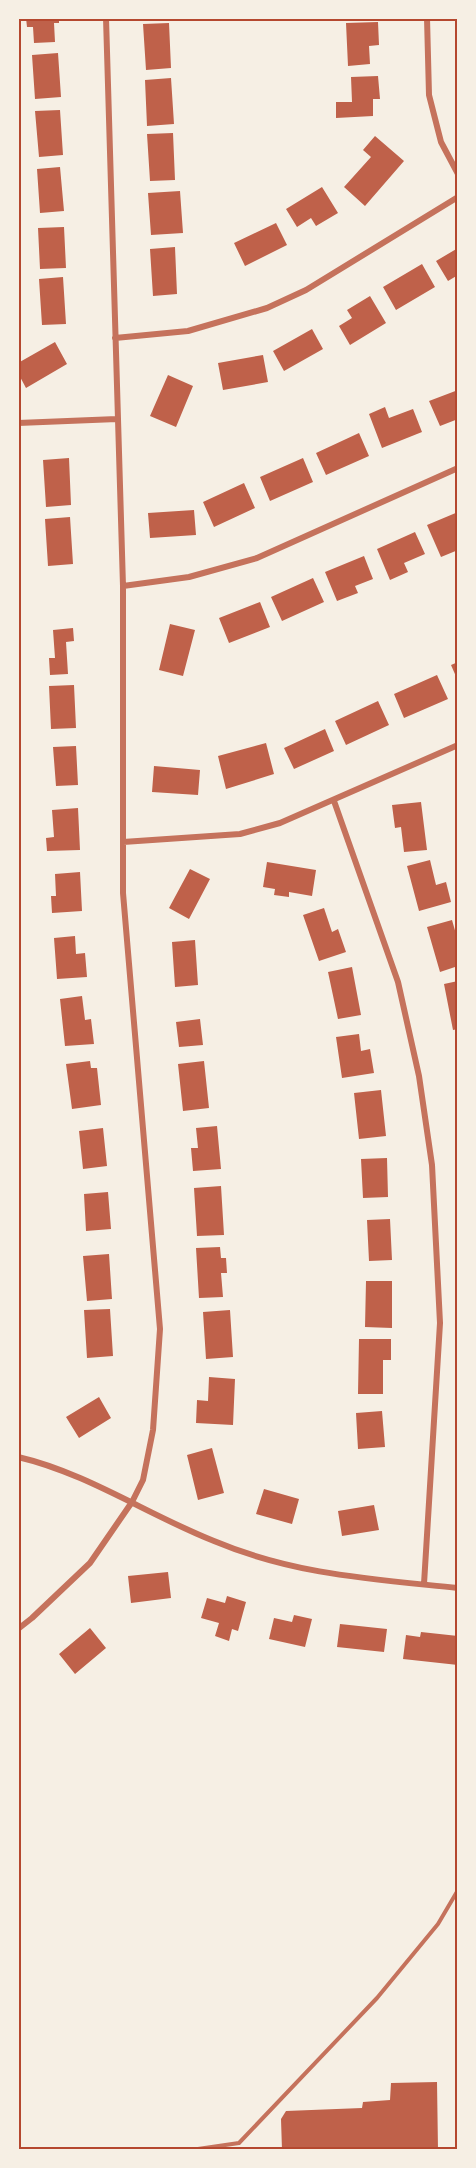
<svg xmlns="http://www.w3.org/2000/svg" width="476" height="2168" viewBox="0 0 476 2168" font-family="'Archivo Narrow',sans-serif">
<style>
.building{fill:#bf614a}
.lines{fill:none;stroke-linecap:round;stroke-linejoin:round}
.service{stroke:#c5725c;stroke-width:4}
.minor{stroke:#c5725c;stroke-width:6}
.neatline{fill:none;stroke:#b5482f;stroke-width:2}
</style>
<rect width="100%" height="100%" fill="#f6efe4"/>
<!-- building -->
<path class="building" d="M26,18H59V23H54L55,42L34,43L33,27H27Z
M378,22L379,45L369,46L370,64L348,66L346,23Z
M169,23L171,68L146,70L143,24Z
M58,53L61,97L35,99L32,55Z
M378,76L380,99H373V116L336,118V102H352L351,77Z
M171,78L174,124L147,126L145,80Z
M60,110L63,155L39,157L35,111Z
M173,133L175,180L150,181L147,134Z
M375,136L404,161L365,206L344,187L371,157L363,150Z
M60,167L64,211L40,213L37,169Z
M322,187L338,213L316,226L311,218L297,227L286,209Z
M180,191L183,233L151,235L148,193Z
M276,223L287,245L245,266L234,243Z
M64,227L66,268L40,269L38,228Z
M175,247L177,294L153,296L150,249Z
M458,248V275L448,281L436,261Z
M422,264L435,287L396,310L383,287Z
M63,277L66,324L42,325L39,279Z
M370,296L386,323L350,345L339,326L352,318L347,310Z
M312,329L323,349L284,371L273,351Z
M55,342L67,364L26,388L18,373V363Z
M263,355L268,382L223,390L218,363Z
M168,375L193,386L176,427L150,416Z
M458,390V419L440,426L429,401Z
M385,407L389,418L413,409L422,432L382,448L369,414Z
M359,433L369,456L326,475L316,453Z
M69,458L71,505L46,507L43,460Z
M303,458L313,482L270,501L260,477Z
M244,483L255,508L214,527L203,502Z
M194,510L196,535L150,538L148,513Z
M458,512V550L441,557L427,525Z
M70,517L73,564L48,566L45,519Z
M415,532L425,554L404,563L408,572L390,580L377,549Z
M364,556L373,579L355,586L358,593L337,601L325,572Z
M313,578L324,602L282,621L271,597Z
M260,602L270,627L229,643L219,618Z
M170,624L195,630L183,676L159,670Z
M73,628L74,641L66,642L68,674L50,675L49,658H55L53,630Z
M458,662V681L451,665Z
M437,675L448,699L404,718L394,694Z
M74,685L76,728L51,729L49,686Z
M378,701L389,725L346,745L335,721Z
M325,729L334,751L294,769L284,748Z
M266,743L274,774L226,789L218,756Z
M76,746L78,785L56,786L53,747Z
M154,766L200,770L198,795L152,792Z
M421,802L427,850L404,852L401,827L395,828L392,805Z
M78,808L80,850L47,851L46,838L54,837L52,810Z
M430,860L436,885L446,882L451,902L419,911L407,866Z
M267,862L316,870L312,896L289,892V897L274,895L275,889L263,887Z
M190,869L210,879L189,919L169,908Z
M80,872L82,911L52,913L51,896H56L55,874Z
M324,908L332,932L338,929L346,952L319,961L303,915Z
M452,920L458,941V966L440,972L427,927Z
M75,936L76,954L85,953L87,977L57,979L54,938Z
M195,940L198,985L175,987L172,942Z
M352,967L361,1015L338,1019L328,972Z
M458,981V1029L453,1030L444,984Z
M82,996L85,1020L91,1019L94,1044L65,1046L60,999Z
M200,1019L203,1045L179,1047L176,1022Z
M359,1034L361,1051L370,1049L374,1073L342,1078L336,1037Z
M90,1061L91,1068H97L101,1105L72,1109L66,1064Z
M204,1061L209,1108L183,1111L178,1064Z
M381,1090L386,1136L359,1139L354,1093Z
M217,1126L221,1169L193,1171L191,1148H198L196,1128Z
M103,1128L107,1166L83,1169L79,1131Z
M387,1158L388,1197L363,1198L361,1159Z
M221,1186L224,1235L197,1236L194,1188Z
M108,1192L111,1229L86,1231L84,1194Z
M390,1219L392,1260L369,1261L367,1220Z
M220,1247L221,1258H226L227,1273H221L223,1297L199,1298L196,1248Z
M109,1254L112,1299L87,1301L83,1256Z
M366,1281H392V1328L365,1327Z
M110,1309L113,1356L87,1358L84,1310Z
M230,1310L233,1357L206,1359L203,1312Z
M359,1339H391V1360H383V1394H358Z
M209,1377L235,1379L233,1425L196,1423L197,1400L208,1401Z
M99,1397L111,1418L79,1438L66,1417Z
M382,1411L385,1447L358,1449L356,1413Z
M212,1448L224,1493L198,1500L187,1455Z
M264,1489L299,1499L292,1524L256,1514Z
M374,1505L379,1530L342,1536L338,1511Z
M168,1572L171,1598L131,1603L128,1576Z
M227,1596L246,1602L238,1631L232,1629L229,1641L215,1636L219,1623L201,1618L207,1598L225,1603Z
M294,1615L312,1619L305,1647L269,1639L274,1618L292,1622Z
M340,1624L387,1629L384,1652L337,1647Z
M90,1628L106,1648L75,1674L59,1654Z
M421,1632L458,1636V1665L403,1659L406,1635L420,1637Z
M437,2082L438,2150H282L281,2119L286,2111L362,2108L363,2102L390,2100L391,2083Z"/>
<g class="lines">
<!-- service -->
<path class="service" d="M191,2150L239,2143L377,1998L438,1924L458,1890"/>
<!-- minor -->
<path class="minor" d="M427,18L429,95L441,142L458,174
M115,338L188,331L267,308L306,290L458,197
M18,423L117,419
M123,586L189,577L257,558L458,468
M334,801L398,982L419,1076L432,1165L440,1323L424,1584
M123,842L240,834L280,823L458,745
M18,1457C87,1473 148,1515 214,1541C295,1575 372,1579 458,1588
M18,1629L32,1618L90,1563L132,1502L143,1480L153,1430L160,1329L123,893V586L106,18"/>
</g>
<!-- border -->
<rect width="476" height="2168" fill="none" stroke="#f6efe4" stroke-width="39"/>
<rect x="20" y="20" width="436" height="2128" class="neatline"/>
</svg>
